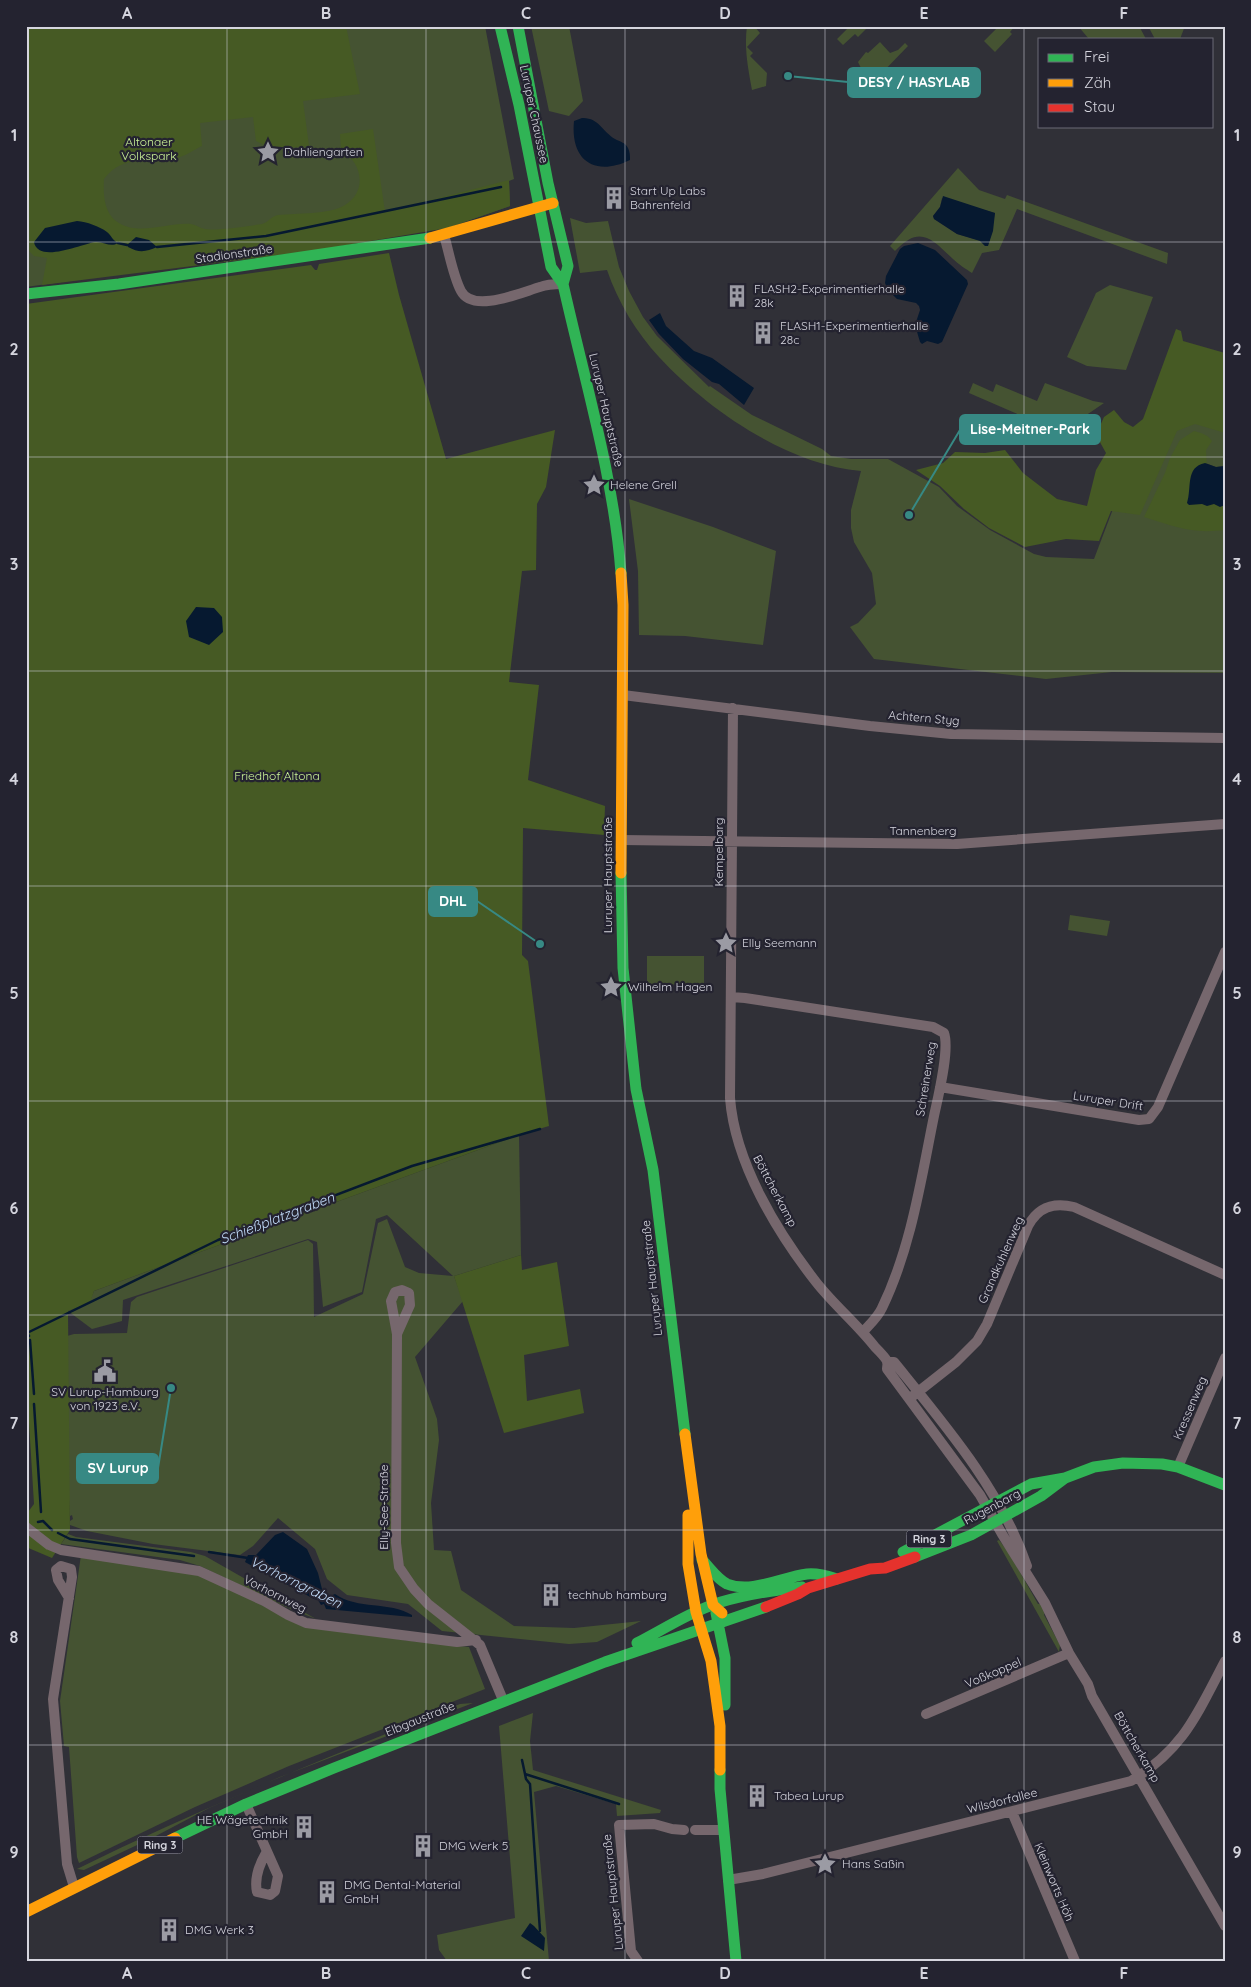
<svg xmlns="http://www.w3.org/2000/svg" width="1251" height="1987" viewBox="0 0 1251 1987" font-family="Quicksand,sans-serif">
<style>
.green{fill:#455332;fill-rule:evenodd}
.forest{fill:#465a24}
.water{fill:#061930}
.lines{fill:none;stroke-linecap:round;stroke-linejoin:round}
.stream{stroke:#061930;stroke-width:2.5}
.street{stroke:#76676d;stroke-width:10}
.fast{stroke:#30b455;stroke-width:11}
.slow{stroke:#ff9f0a;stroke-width:11}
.jam{stroke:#e5322d;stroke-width:11}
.grid{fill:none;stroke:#d5d5de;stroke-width:1;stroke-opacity:0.55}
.labels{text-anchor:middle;stroke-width:4.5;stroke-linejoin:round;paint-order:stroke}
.shield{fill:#242330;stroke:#a0a0aa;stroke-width:1}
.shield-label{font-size:11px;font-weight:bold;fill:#d5d5de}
.street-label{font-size:12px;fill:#d5d5de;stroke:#242330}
.park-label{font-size:12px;fill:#cbf397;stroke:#242330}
.poi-label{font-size:12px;fill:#d5d5de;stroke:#242330;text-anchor:start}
.water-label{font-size:14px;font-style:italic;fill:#c2dcfa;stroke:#242330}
.leader{fill:none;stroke:#378984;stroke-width:2}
.callout-dot{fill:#378984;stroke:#242330;stroke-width:2}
.callout{fill:#378984;stroke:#378984;stroke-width:2}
.callout-label{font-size:14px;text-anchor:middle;font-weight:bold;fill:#fff}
.neatline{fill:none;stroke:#d5d5de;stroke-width:2}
.grid-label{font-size:16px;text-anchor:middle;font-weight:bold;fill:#d5d5de}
</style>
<rect width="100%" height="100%" fill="#303037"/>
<!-- green -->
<path class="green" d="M26,26H485L514,179L509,181L510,206L447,228L26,287Z
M531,26H569L583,101L569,116L549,111Z
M747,26H754L760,33L747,47L753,53L750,56L767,73L766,86L752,90C748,68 744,48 747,26Z
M850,26H869L858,37L855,34L843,45L837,39Z
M999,26H1015L1010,32L1012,34L995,52L984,41Z
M1078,26H1139L1146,39H1089Z
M1148,26H1185L1180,39H1155Z
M880,42L890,53L898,50L905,43L908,46L878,77L862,70L858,62L866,52L868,53Z
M889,69L908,88L914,82L921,89L912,98L900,96L880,78Z
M958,168L979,190L1005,199L1007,195L1168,253L1167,264L1017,209L999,250L982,253L972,273C966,269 958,264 953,259C932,239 920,224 895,251L890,246ZM942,198L995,213L989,243L957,234L934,219L933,216L940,207Z
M570,218L586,223L608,221L619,267L629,291L643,317L657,336L709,387L710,386L752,415L822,449L831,456L851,459H888L939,487L957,506L990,530L1034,554L1046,557L1094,559L1140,438L1225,373V466L1216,467L1205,463L1225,505V673L1112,672L1046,679L874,659L850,627L858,623L876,604L872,573L854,542L851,528V510L861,471C788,465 708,410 659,357C636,332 618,302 607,270L580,273Z
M1110,285L1153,297L1126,370L1087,366L1067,357L1096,293Z
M973,383L993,392L996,384L1037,401L1045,383L1093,401L1104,403L1085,416L1058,424L1038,423L969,393Z
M629,499L713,527L776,551L763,645L685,636L639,635L638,571Z
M1070,915L1110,921L1107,936L1068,930Z
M647,956H704V985L647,984Z
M519,1135L521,1255L454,1276L463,1301L415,1357L437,1419L439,1440L431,1503L434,1550L451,1551L461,1590L514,1626L574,1628L641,1621L597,1642L569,1644L442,1631L408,1604L347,1595L327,1579L315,1549L278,1518L253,1546L240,1555L153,1544L87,1531L70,1525V1521L73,1519L72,1515L70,1516L60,1338L74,1334L127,1333L131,1302L137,1297L308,1240L313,1244L314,1317L363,1294L378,1223L387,1219L405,1267L419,1273L453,1276L387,1215L376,1219L362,1292L323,1307L317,1242L308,1239L123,1300L122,1321L92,1329L68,1311L89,1303L94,1291Z
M68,1534L76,1537L191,1552L205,1556L316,1619L286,1607L200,1566L180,1560L61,1544Z
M999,1540L1009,1553L1038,1604H1043L1046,1610L1044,1615L1060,1645L1059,1652L997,1541Z
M81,1555L200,1572L291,1621L403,1640L469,1647L485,1689L289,1766L195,1807L79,1863L77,1857L69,1747L64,1746L60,1701Z
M473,1703L280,1777L209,1808L152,1838L84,1870L77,1869C202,1807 331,1756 460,1704Z
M533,1713L530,1741L533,1770L661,1810L660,1813L617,1816L616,1804L556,1786L534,1792L549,1961H447L439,1950L437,1935L515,1918L499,1726Z"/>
<!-- forest -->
<path class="forest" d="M26,26H346L360,94L303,101L309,146L272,149L256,141L253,117L200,123L202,146C194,150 185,156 177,158C149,166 124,152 104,179C103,195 104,214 119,223C140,236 168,222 191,224C196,225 200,228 205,229C216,231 249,226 262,224C268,223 271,216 278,215C297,213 329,215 345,205C368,191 362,162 341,150L340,134L373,129L385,212L509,180L510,206L447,228L312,251L42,285L47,258L34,256L26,248Z
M389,253L399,295L446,459L555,430L546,487L537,504L536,570L522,571L509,682L539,685L528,780L605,806L604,835L523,828L522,955L528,961L549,1126L519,1135L94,1291L90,1303L68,1311L70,1530L52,1558L26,1547V1512H28L34,1504L26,1374V304L311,265L315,270H317L319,264Z
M1176,329L1181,331L1183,341L1225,353V433L1195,424L1177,431L1140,515L1111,511L1099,541L1066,539L1025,547L989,528L964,509L940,486L916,470L943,463L955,452L985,453L1005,450L1023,473L1057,499L1087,506L1096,470L1106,453L1096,435L1104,417L1114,410L1124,422L1133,427L1143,419Z
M1194,431C1201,433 1207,434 1212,441L1206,450L1207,472L1225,493V530C1191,534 1176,527 1144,517L1165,473L1170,458L1180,440Z
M521,1255L522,1270L557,1262L569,1346L524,1355L527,1401L580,1389L584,1413L504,1433L454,1276Z"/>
<!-- water -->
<path class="water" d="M582,118C598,117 603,132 615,139C620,142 625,142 628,148C630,152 630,156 630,160C595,177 570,161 574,121Z
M943,196L995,213L993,231L988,246H985L980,241L957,234L934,219L933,216L940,207Z
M77,221C87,222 99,226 107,232C112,236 112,240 118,243C110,248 104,241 95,242C82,244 38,264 34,242L45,228Z
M136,237L149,240L157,247C146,252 139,253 128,247L127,245Z
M918,243L935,250L967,280L968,284L942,342L938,344L927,341L922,344L920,342L915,325L920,310L919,306L916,303L897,299L888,290L885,283L886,276L900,249L904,246Z
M660,313L666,326L694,351L712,358L754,388L744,405L719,384L712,382L683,359L659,334L649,320Z
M1205,463L1216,467L1225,466V505L1220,507L1214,504L1207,506L1202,504L1189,505L1187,503C1192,488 1185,467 1205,463Z
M196,607L214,608L222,617L223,632L209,645L189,637L186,621Z
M283,1532L307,1549L318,1573L323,1593L328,1597L335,1594C358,1610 389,1601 412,1615V1617L326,1609L324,1604L321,1605L318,1600L314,1599L245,1562L248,1555H256L275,1535Z
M530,1923L534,1926L545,1938L544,1951L521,1936Z"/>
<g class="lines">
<!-- stream -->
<path class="stream" d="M118,243L127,245
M157,247L266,236L501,187
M29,1336L27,1333L218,1240L412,1166L540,1129
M30,1340L34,1394
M34,1404L41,1512
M38,1522L43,1521L52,1530
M58,1533L70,1539L194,1556
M209,1552L248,1558
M522,1760L525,1774L619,1804
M525,1774L526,1779L530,1784L540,1931"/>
<!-- street -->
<path class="street" d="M444,235C449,252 453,276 461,291C473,314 522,292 540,287C547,284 555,284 563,284
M623,695L870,726L951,734L1225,738
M733,708L730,1098C735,1163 777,1232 816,1282C834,1305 857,1324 875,1347C879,1351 885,1357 887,1361C888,1364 887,1367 887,1369L980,1495L1002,1534L1045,1603L1069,1653L1088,1684L1092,1696L1225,1926
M621,840L957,844L1225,824
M731,997L745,998L933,1027L944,1033C950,1050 938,1097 934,1116C921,1180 911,1248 882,1308C878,1317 870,1324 863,1332
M940,1087L1139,1120L1149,1119L1158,1107L1225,952
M397,1334L410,1305L409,1293L402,1290L395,1292L391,1301L397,1334L396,1543L399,1567L414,1589L428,1604L480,1645L503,1700
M887,1362H894C945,1425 1001,1490 1027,1566
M909,1399L956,1362L977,1341L987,1324L1028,1226C1038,1207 1053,1202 1074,1207L1225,1275
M1178,1467L1225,1358
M26,1527L49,1545L61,1550L199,1571L264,1601L288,1615L306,1623L457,1642L476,1640
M69,1598L58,1580L56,1570L61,1566L71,1569L72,1577L53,1699L67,1864L74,1887
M926,1714L1069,1653
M246,1804L278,1876L275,1891L270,1895L257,1892C254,1878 259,1865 266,1853
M1012,1812L1075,1961
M695,1830H723
M728,1880L763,1874L1131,1781C1184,1749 1197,1714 1225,1661
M638,1961L631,1951L619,1825L654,1824L672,1829L684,1830"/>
<!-- fast -->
<path class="fast" d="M500,26L519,105L551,267L563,284C584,378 614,478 621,573
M518,26L548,183L568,266L563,284
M26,294L119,284L430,238
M621,873L623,968L636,1089L653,1170L685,1434
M903,1552L1031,1484L1065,1478L1094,1467L1123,1463L1162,1464L1178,1467L1225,1485
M915,1557L971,1535L1041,1496L1065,1478
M702,1560C710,1568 717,1579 727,1584C752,1594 782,1577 807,1574C817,1573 827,1576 837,1579
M716,1613L725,1658V1705
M637,1643C664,1629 692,1611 721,1602C748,1594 775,1590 802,1587
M720,1770V1789L736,1961
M175,1838L246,1804L334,1768L605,1662L766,1607"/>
<!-- slow -->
<path class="slow" d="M430,238L553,203
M621,573L623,605L621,873
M685,1434L701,1554L713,1605L722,1613
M688,1515V1564L696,1612
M696,1612L711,1661L720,1726V1770
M26,1912L175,1838"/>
<!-- jam -->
<path class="jam" d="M766,1607L798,1594L808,1588L870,1569L885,1568L915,1557"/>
</g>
<!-- grid -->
<path class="grid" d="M227,26V1961M426,26V1961M625,26V1961M825,26V1961M1024,26V1961M26,242H1225M26,457H1225M26,671H1225M26,886H1225M26,1101H1225M26,1315H1225M26,1530H1225M26,1745H1225"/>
<!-- icons -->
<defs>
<symbol id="sight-bare" viewBox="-9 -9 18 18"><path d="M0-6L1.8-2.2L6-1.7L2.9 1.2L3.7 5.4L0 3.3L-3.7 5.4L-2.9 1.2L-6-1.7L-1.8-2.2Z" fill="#9b9ba4" stroke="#242330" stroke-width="2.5" paint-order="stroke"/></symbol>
<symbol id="building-bare" viewBox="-9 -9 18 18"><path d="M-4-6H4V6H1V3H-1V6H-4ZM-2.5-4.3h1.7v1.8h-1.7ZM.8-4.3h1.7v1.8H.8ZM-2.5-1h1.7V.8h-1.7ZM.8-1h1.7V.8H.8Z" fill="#9b9ba4" stroke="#242330" stroke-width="2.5" paint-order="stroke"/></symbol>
<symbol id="civic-bare" viewBox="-9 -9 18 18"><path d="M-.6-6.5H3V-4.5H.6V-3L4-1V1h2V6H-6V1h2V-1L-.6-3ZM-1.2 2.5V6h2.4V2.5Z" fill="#9b9ba4" stroke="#242330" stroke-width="2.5" paint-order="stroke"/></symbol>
</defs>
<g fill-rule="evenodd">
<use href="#sight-bare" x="252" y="136" width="32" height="32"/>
<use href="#building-bare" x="598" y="182" width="32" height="32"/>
<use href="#building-bare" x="721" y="280" width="32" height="32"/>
<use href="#building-bare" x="747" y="317" width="32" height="32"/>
<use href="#sight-bare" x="578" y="469" width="32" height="32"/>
<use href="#sight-bare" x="710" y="927" width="32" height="32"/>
<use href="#sight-bare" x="595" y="971" width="32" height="32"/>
<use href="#civic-bare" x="89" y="1355" width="32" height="32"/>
<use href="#building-bare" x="535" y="1579" width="32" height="32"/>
<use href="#building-bare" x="741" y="1780" width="32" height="32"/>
<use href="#building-bare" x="288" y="1811" width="32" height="32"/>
<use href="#building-bare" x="407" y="1830" width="32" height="32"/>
<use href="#sight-bare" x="809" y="1848" width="32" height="32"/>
<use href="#building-bare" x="311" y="1876" width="32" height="32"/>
<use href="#building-bare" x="153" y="1914" width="32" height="32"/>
</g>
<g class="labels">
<!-- shield labels -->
<g class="shield">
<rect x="906.5" y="1530.5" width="45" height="17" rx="4"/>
<rect x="137.5" y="1836.5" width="45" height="17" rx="4"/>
</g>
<g class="shield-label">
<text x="929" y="1543">Ring 3</text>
<text x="160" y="1849">Ring 3</text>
</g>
<!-- street labels -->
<g class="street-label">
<text transform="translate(534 114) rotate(78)" y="4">Luruper Chaussee</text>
<text transform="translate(234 254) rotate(-8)" y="4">Stadionstraße</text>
<text transform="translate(606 410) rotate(77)" y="4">Luruper Hauptstraße</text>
<text transform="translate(924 718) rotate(5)" y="4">Achtern Styg</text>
<text x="923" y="835">Tannenberg</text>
<text transform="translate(719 852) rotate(-90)" y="4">Kempelbarg</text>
<text transform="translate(608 875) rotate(-90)" y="4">Luruper Hauptstraße</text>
<text transform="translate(926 1079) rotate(-81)" y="4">Schreinerweg</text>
<text transform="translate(1108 1101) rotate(9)" y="4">Luruper Drift</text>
<text transform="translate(775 1191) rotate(62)" y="4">Böttcherkamp</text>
<text transform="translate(1001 1260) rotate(-66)" y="4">Grandkuhlenweg</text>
<text transform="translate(652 1278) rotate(-96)" y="4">Luruper Hauptstraße</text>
<text transform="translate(1190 1408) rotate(-67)" y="4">Kressenweg</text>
<text transform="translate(384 1507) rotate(-90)" y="4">Elly-See-Straße</text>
<text transform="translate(992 1507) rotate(-28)" y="4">Rugenbarg</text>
<text transform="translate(275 1594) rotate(27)" y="4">Vorhornweg</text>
<text transform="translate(993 1673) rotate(-23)" y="4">Voßkoppel</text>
<text transform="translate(420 1719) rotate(-22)" y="4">Elbgaustraße</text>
<text transform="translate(1137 1747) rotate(60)" y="4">Böttcherkamp</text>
<text transform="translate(1002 1801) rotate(-14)" y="4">Wilsdorfallee</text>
<text transform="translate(1054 1882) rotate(67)" y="4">Kleinworts Höh</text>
<text transform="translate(613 1892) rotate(-96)" y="4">Luruper Hauptstraße</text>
</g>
<!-- park labels -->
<g class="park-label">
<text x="149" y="146">Altonaer<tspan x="149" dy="14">Volkspark</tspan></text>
<text x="277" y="780">Friedhof Altona</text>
</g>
<!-- poi labels -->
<g class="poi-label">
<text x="284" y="156">Dahliengarten</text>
<text x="630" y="195">Start Up Labs<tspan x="630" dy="14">Bahrenfeld</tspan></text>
<text x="754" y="293">FLASH2-Experimentierhalle<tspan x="754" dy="14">28k</tspan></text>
<text x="780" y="330">FLASH1-Experimentierhalle<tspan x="780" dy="14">28c</tspan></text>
<text x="610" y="489">Helene Grell</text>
<text x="742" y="947">Elly Seemann</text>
<text x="628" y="991">Wilhelm Hagen</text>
<text x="105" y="1396" text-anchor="middle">SV Lurup-Hamburg<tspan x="105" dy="14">von 1923 e.V.</tspan></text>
<text x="568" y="1599">techhub hamburg</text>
<text x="774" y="1800">Tabea Lurup</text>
<text x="288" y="1824" text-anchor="end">HE Wägetechnik<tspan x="288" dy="14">GmbH</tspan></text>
<text x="439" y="1850">DMG Werk 5</text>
<text x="842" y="1868">Hans Saßin</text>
<text x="344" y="1889">DMG Dental-Material<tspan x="344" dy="14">GmbH</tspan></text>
<text x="185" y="1934">DMG Werk 3</text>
</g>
<!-- water labels -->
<g class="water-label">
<text transform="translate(277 1218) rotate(-21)" y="5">Schießplatzgraben</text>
<text transform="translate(296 1582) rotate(26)" y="5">Vorhorngraben</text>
</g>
</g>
<!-- callouts -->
<path class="leader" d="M788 76L848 82M909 515L960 430M540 944L477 901M171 1388L158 1468"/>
<g class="callout-dot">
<circle cx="788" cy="76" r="5"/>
<circle cx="909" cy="515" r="5"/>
<circle cx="540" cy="944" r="5"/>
<circle cx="171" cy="1388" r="5"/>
</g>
<g class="callout">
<rect x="848" y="68" width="132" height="29" rx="5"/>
<rect x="960" y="415" width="140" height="29" rx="5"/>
<rect x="429" y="887" width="48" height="29" rx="5"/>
<rect x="77" y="1454" width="81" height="29" rx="5"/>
</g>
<g class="callout-label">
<text x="914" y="87">DESY / HASYLAB</text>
<text x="1030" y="434">Lise-Meitner-Park</text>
<text x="453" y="906">DHL</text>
<text x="118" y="1473">SV Lurup</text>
</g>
<!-- border -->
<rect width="1251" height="1987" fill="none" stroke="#242330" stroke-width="55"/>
<!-- legend -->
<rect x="1038" y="38" width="175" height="90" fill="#242330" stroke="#6b6a76"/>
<rect x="1048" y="54" width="25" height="8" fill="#30b455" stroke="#6b6a76"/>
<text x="1084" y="62" font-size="15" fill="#d5d5de">Frei</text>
<rect x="1048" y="79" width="25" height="8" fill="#ff9f0a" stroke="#6b6a76"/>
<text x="1084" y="88" font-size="15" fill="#d5d5de">Zäh</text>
<rect x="1048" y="104" width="25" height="8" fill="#e5322d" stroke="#6b6a76"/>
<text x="1084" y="112" font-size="15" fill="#d5d5de">Stau</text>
<rect x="28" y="28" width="1196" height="1932" class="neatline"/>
<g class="grid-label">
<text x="127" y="19">A</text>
<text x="326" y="19">B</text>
<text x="526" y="19">C</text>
<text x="725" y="19">D</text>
<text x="924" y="19">E</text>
<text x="1124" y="19">F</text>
<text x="14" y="141">1</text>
<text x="1237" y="141">1</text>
<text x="14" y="355">2</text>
<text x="1237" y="355">2</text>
<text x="14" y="570">3</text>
<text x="1237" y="570">3</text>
<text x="14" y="785">4</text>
<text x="1237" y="785">4</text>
<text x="14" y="999">5</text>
<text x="1237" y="999">5</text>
<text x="14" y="1214">6</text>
<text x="1237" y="1214">6</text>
<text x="14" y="1429">7</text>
<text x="1237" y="1429">7</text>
<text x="14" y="1643">8</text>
<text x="1237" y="1643">8</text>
<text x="14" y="1858">9</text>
<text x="1237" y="1858">9</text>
<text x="127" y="1979">A</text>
<text x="326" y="1979">B</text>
<text x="526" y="1979">C</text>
<text x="725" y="1979">D</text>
<text x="924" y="1979">E</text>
<text x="1124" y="1979">F</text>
</g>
</svg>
